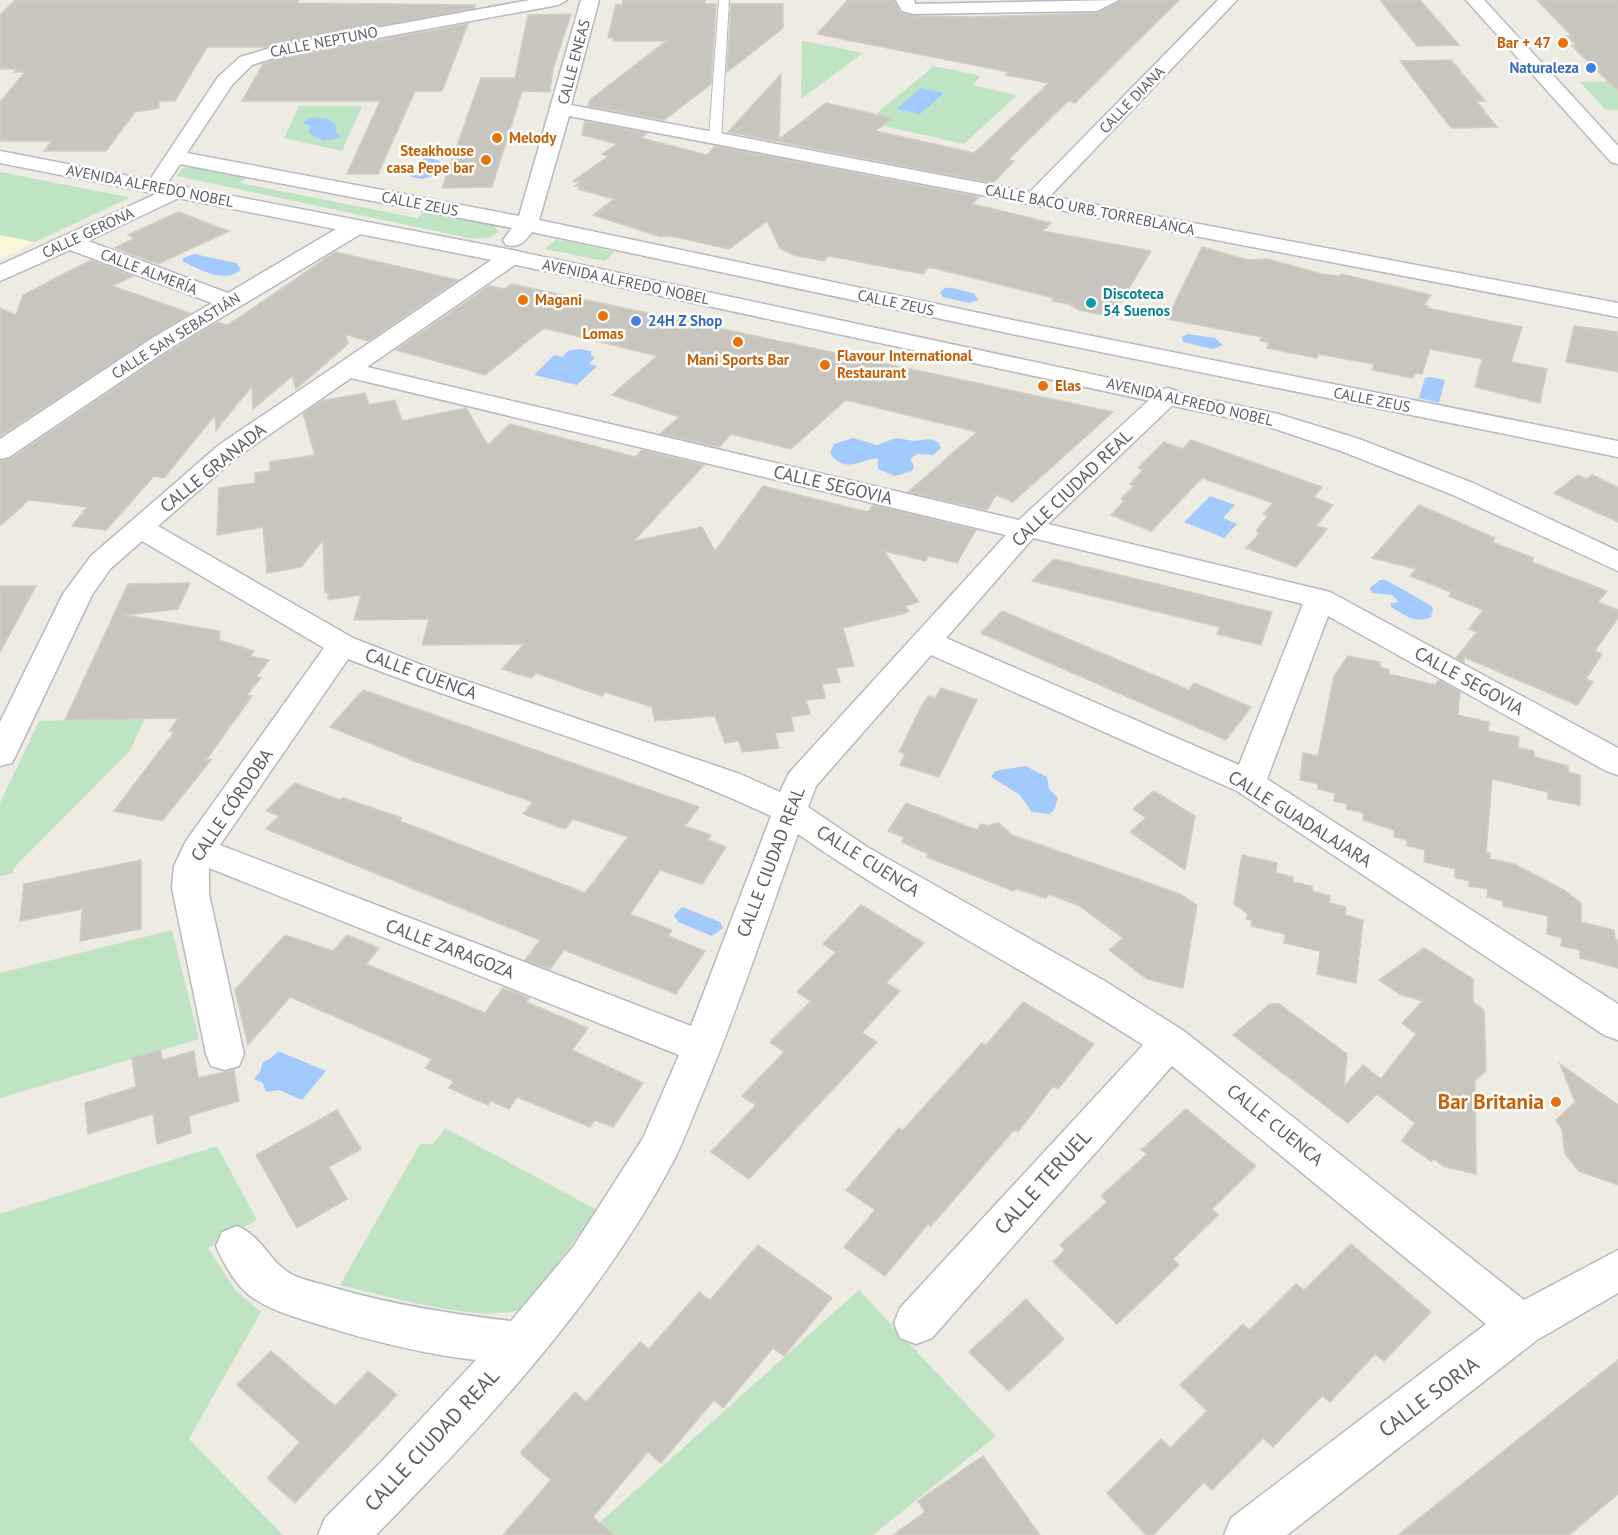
<svg xmlns="http://www.w3.org/2000/svg" width="1618" height="1535" viewBox="0 0 1618 1535" font-family="'PT Sans',sans-serif">
<style>
.commercial{fill:#fcf8d7}
.green{fill:#bfe4c3}
.water{fill:#a3cafc}
.building{fill:#c8c5bf;stroke:#d1cec0;stroke-width:1.5}
.lines{fill:none;stroke-linecap:round;stroke-linejoin:round}
.lane-casing{stroke:#b7b9be;stroke-width:2}
.street-casing{stroke:#b7b9be;stroke-width:3}
.secondary-casing{stroke:#b7bac0;stroke-width:3}
.lane{fill:#fff;fill-rule:evenodd}
.street{fill:#fff;fill-rule:evenodd}
.secondary{fill:#fff;fill-rule:evenodd}
.food-dot{fill:#e8710a;stroke:#fff;stroke-width:2}
.shop-dot{fill:#3f7fe0;stroke:#fff;stroke-width:2}
.culture-dot{fill:#0f9aa8;stroke:#fff;stroke-width:2}
.labels{text-anchor:middle;stroke-width:5;stroke-linejoin:round;paint-order:stroke}
.far-street-label{font-size:15px;fill:#5a5d62;stroke:#fff}
.far-food-label{font-size:15px;font-weight:bold;fill:#c56008;stroke:#fff;text-anchor:start}
.far-shop-label{font-size:15px;font-weight:bold;fill:#366cbe;stroke:#fff;text-anchor:end}
.far-culture-label{font-size:15px;font-weight:bold;fill:#0d838f;stroke:#fff;text-anchor:start}
.street-label{font-size:18px;fill:#5a5d62;stroke:#fff}
.near-food-label{font-size:21px;font-weight:bold;fill:#c56008;stroke:#fff;text-anchor:end}
.near-street-label{font-size:21px;fill:#5a5d62;stroke:#fff}
</style>
<rect width="100%" height="100%" fill="#edebe2"/>
<!-- commercial -->
<path class="commercial" d="M0,235L35,242L0,259Z"/>
<!-- green -->
<path class="green" d="M802,41H804L863,53L801,99Z
M934,66L981,76L972,85L1017,95L964,144L866,122Z
M1618,81V110H1606L1580,82Z
M299,106H362L342,151L284,138Z
M192,166L249,176L240,183L417,218L427,210L494,224L498,232L491,237L473,239L177,176L181,169Z
M0,172L128,197L129,198L35,242L0,235Z
M556,239L615,252L605,261L545,249Z
M145,718L130,751L13,869V873L0,876V803L39,721Z
M172,930L199,1039L0,1098V973Z
M445,1128L597,1210L524,1308C484,1326 385,1295 340,1285L420,1144H433Z
M217,1146L257,1220L208,1248L236,1291L261,1312L189,1439L283,1535H0V1214Z
M859,1290L996,1436L873,1535H610L598,1524Z"/>
<!-- water -->
<path class="water" d="M921,88L944,93L920,114L896,109Z
M313,117L328,119L337,126L335,132L340,135L339,138L323,141L309,133L310,126L302,122Z
M428,157L440,161L435,175L423,179L411,177L410,173L421,167L419,160Z
M194,254L236,263L241,269C226,285 199,269 182,261L184,258Z
M945,288C956,287 963,292 973,293L979,300L969,303L943,297L940,292Z
M1189,334L1215,338L1223,345L1213,349L1183,342L1182,336Z
M579,349L591,351V356L595,357L589,364L597,366L577,385L534,375L554,355L562,357L568,351Z
M1431,377L1445,380L1439,403L1419,398L1425,378Z
M853,438L877,445L896,438L914,441L929,439L938,442L941,448L933,455L917,454L910,459L914,466L912,471L895,476L878,469V458C861,459 845,475 830,453L834,444Z
M1210,496L1235,505L1223,518L1237,524L1224,538L1184,522Z
M1380,580H1386L1430,605L1433,608L1431,617C1415,624 1404,615 1391,607V603L1399,602L1392,595L1372,593L1370,588Z
M1026,766L1047,777L1049,789L1058,798L1054,810L1049,814L1032,812L1019,794L991,777L995,771Z
M682,907L720,922L723,928L712,936L678,922L674,915Z
M278,1051L326,1071L302,1100L279,1090L266,1092L263,1083L254,1079L260,1072L263,1062L271,1058Z"/>
<!-- building -->
<path class="building" d="M15,0H299L297,3L475,5L474,8L267,47H207L175,101H159V108L135,112L106,151H44L52,141H0V102L25,72H14L17,69H0V15Z
M623,0H705V4H716L711,84L664,120L588,106L590,100L666,41H613L614,38H608L616,4L622,5Z
M848,0H894L900,12L913,16L974,17L1097,13L1121,0H1179L1075,103L1068,101L1008,160L1014,161L993,183L728,132L781,74L779,139L826,103L891,118L876,131L974,153L1049,83L1006,75L1009,72L817,34Z
M1380,0H1420L1459,45L1417,46Z
M1537,0H1618V91L1572,46L1576,45L1567,36H1572Z
M731,4H783V28L727,72Z
M571,14L553,69L550,92L522,91L492,187L442,188L481,78H515L528,15Z
M468,24L442,91H415L378,174H347L380,101H242L263,64L281,58Z
M1451,60L1485,101H1476L1497,127L1451,128L1400,61Z
M585,121L647,133L641,138L707,155L715,146L979,197L972,204L1051,223L1043,231L1151,251L1112,317L1079,310L1069,304L1052,301L1054,298L929,267L923,274L829,256L824,261L794,255L780,248L767,221L729,249L671,236L661,237L593,215L614,199L578,189L581,187L575,186L580,182L573,181L606,158L608,156L602,154L617,144L582,135Z
M178,212L229,231L158,264L115,248L135,238L128,235Z
M1202,247L1248,260L1267,259L1322,274L1339,276L1341,274L1431,295L1424,305L1428,306L1427,308L1522,327L1511,362L1547,369L1540,403L1475,387L1482,359L1430,349L1422,374L1415,373L1413,378L1372,370L1374,364L1318,354L1317,358L1267,348L1269,343L1260,341L1262,337L1167,319Z
M335,252L458,280L368,341L345,334L348,344L296,389L292,376L253,409L252,386L216,430L215,415L164,478L154,476L106,530L72,526L87,507L29,500L0,526V461L10,459L173,349L218,322L227,325L237,319Z
M91,260L133,276L112,286L190,313L0,436V308L16,315L23,295Z
M511,284L807,347L1113,412L1013,502L996,495L987,510L908,492L977,432L846,400L791,449L731,434L720,447L660,434L679,417L612,395L657,356L544,328L485,375L396,350L489,286L505,289Z
M1574,326L1618,332V372L1566,362Z
M365,393L369,405L395,400L402,421L466,408L488,445L510,424L635,457L642,450L704,465L634,541L702,527L715,551L763,486L868,512L873,505L976,530L957,563L928,556L926,561L884,551L919,602L905,606L909,611L905,613L843,628L854,666L836,668L840,682L822,684L825,698L806,700L810,714L791,717L794,731L775,733L779,748L742,752L739,741L725,743L715,716L655,721L652,707L605,692L602,696L536,673L531,678L502,669L524,644L422,645L429,619L354,620L361,595L328,600V591L325,592L323,540L301,567L267,573L263,527L217,535L219,488L255,483V473L270,471V462L315,455L303,414L321,401Z
M1191,440L1322,487L1314,497L1333,505L1316,526L1327,529L1296,567L1246,548L1260,533L1256,531L1268,516L1263,514L1273,503L1202,478L1151,531L1111,515L1124,501L1121,499L1134,486L1130,484L1143,470L1138,468L1164,442L1183,449Z
M1578,475L1587,479L1592,475L1618,487V522L1554,493Z
M1419,505L1495,538L1492,542L1534,558L1532,562L1607,591L1598,602L1618,610V618L1595,651L1602,654L1586,679L1593,682L1577,705L1464,657V662L1456,658L1477,632L1469,629L1483,610L1449,596L1451,592L1410,576L1416,569L1372,558Z
M1054,559L1272,612L1261,645L1217,634L1220,627L1032,581Z
M190,583L178,609L125,615L220,631L219,640L254,651L250,656L269,660L256,677L261,678L247,695L252,696L206,760H211L162,821L114,811L174,732L169,731L179,718L65,720L128,584Z
M0,586H36L0,652Z
M1002,611L1189,690L1194,683L1251,707L1226,740L981,633Z
M1348,656L1380,662V667L1389,670V674L1435,685L1439,680L1460,692L1458,715L1489,722L1488,731L1519,737L1518,748L1534,751V757L1568,766V772L1580,775V805L1548,799V792L1492,779L1486,853H1490V859L1514,864L1564,890L1581,903V922L1614,930L1615,939L1618,940V968L1580,958V950L1561,946L1562,938L1547,934L1548,916L1503,906V901L1487,897L1488,889L1469,886V881L1455,878V869L1424,862L1425,850L1407,846V840L1394,837V830L1363,820L1364,813L1346,809L1347,804L1334,801L1335,793L1318,789V784L1300,780L1303,753L1318,756L1334,676Z
M941,688L977,700L939,777L900,765L905,754L899,752L922,705L929,696L935,698Z
M363,690L699,807L685,826L711,835L708,840L726,847L702,884L660,870L630,914L672,930L668,936L705,951L676,994L564,950L550,969L525,960L540,940L266,829L279,816L266,811L295,783L340,800L343,798L402,818L400,821L585,893L628,837L573,819L565,829L523,814L533,802L417,762L330,727Z
M1154,791L1195,816L1185,870L1130,832L1146,818L1133,809Z
M906,803L977,830L981,824L987,826L999,823L1012,835L1180,894L1197,905L1183,988L1147,979L1109,950L1123,938L1078,905L1048,894L1046,898L1016,889L1013,891L927,857L928,854L902,842L904,837L888,831Z
M1242,855L1277,863L1276,873L1293,877V882L1312,886V891L1330,896L1329,903L1346,907L1345,915L1363,920L1356,983L1317,974L1320,951L1284,943L1285,934L1251,926L1252,920L1246,919L1248,914L1234,904Z
M141,860V929L80,941L82,909L20,921L24,884Z
M861,905L924,943L886,983L900,991L862,1033L877,1042L749,1179L711,1152L756,1105L742,1096L784,1052L770,1042L811,1001L797,992L836,952L823,944Z
M285,935L333,951L347,935L379,948L366,964L485,1013L503,988L529,998L526,1002L588,1028L572,1050L643,1083L613,1127L595,1120L590,1127L517,1097L509,1109L491,1101L488,1105L449,1088L454,1081L425,1068L432,1059L290,997L248,1045L235,990Z
M1424,948L1473,979V1002L1484,1010L1486,1071L1475,1081L1476,1174L1443,1166L1434,1159L1431,1161L1402,1141L1415,1123L1377,1094L1348,1123L1233,1035L1270,1004H1279L1347,1054L1344,1086L1363,1065L1381,1079L1416,1034L1402,1023L1423,1001L1401,995L1379,980Z
M1023,1002L1094,1044L1058,1089L1053,1086L1018,1132L1014,1130L931,1226L928,1224L885,1276L844,1247L875,1210L846,1190L899,1128L903,1130L982,1043L986,1045Z
M161,1050L162,1060L194,1051L198,1078L234,1070L239,1101L189,1116L191,1133L157,1144L153,1114L88,1134L85,1103L136,1087L132,1058Z
M1560,1064L1618,1105V1185L1579,1171L1565,1154L1562,1129L1556,1120L1575,1102Z
M1186,1109L1256,1166L1212,1209L1218,1215L1173,1259L1179,1265L1117,1324L1053,1262L1065,1250L1060,1245L1107,1202L1101,1196L1147,1154L1141,1150Z
M337,1110L361,1149L329,1167L347,1199L297,1228L256,1155Z
M1351,1244L1431,1312L1384,1361L1375,1354L1330,1402L1322,1396L1273,1447L1263,1438L1212,1490L1204,1482L1153,1535H1146L1107,1493L1161,1439L1170,1448L1207,1411L1180,1385L1243,1324L1249,1330L1296,1284L1304,1290Z
M758,1245L832,1298L784,1356L773,1348L723,1408L714,1400L661,1463L648,1452L593,1517L614,1535H503L551,1480L520,1453L575,1392L586,1402L640,1342L649,1349L699,1292L710,1300Z
M1026,1299L1064,1339L1009,1391L969,1352Z
M271,1351L335,1406L368,1371L397,1395L295,1503L267,1478L300,1442L237,1385Z
M1618,1360V1494L1569,1535H1398Z
M983,1456L1040,1535H893L925,1512L918,1501Z"/>
<g class="lines">
<defs>
<path id="lane" d="M719,0H729L721,138L715,142L709,138Z"/>
<path id="street" d="M530,0H567L558,5L280,56L252,65L232,85L187,153L519,216L581,0H599L571,105L1030,192L1218,0H1237L1050,196L1618,303V317L569,116L539,220L1017,321L1618,441V457L1017,335L532,232C524,242 520,248 506,245L503,240L512,228L180,164L163,190L176,186L183,188L187,192L183,196L88,241L228,293L348,222H364L367,227L364,232L172,347L9,457L0,459V439L154,337L212,303L70,250L0,281V265L158,193L148,191L145,187L218,77L240,57L277,46Z
M896,0H914L915,4L1119,0L1097,11L914,14L902,11Z
M511,250L519,252L522,257L519,262L367,367L1019,520L1159,391L1168,388L1177,391L1181,396L1177,401L1048,524L1330,592L1618,748V775L1606,771L1328,616L1267,779L1618,1004V1040L1604,1035L1237,791L931,655L816,786L808,807L867,847L1103,980L1184,1031L1524,1300L1618,1250V1293L1537,1340L1287,1535H1224L1231,1518L1486,1324L1172,1066L932,1338L916,1344L900,1338L894,1323L900,1308L1143,1045C1030,972 908,911 798,834C768,918 740,1003 706,1085C695,1110 686,1136 674,1160C600,1301 487,1422 376,1535H318L325,1518L382,1461L476,1360C422,1354 372,1341 320,1325C295,1317 270,1311 249,1295C235,1284 223,1262 216,1246L222,1232L237,1226C264,1237 269,1264 295,1276C307,1281 322,1284 335,1288C393,1305 451,1314 511,1321L573,1247L643,1138L679,1055L209,868V894L244,1054L239,1066L225,1070L211,1066L206,1054L172,888L174,866L186,841L324,648L142,541L111,568L92,595L16,755L12,763L0,766V722L63,594L91,556L219,445L503,252ZM351,378L1006,535L789,773L780,792L740,774L437,671L353,638L158,526L237,457ZM1033,538L1303,604L1239,765L946,638ZM348,659C488,714 635,752 771,816L691,1026L220,845Z"/>
<path id="secondary" d="M1466,0H1484L1618,146V164L1611,162Z
M0,151L502,248L1278,414L1359,439L1473,483L1618,551V571L1453,495L1341,451L1263,425L502,262L0,163Z"/>
</defs>
<!-- lane casing -->
<use href="#lane" class="lane-casing"/>
<!-- street casing -->
<use href="#street" class="street-casing"/>
<!-- secondary casing -->
<use href="#secondary" class="secondary-casing"/>
<!-- lane -->
<use href="#lane" class="lane"/>
<!-- street -->
<use href="#street" class="street"/>
<!-- secondary -->
<use href="#secondary" class="secondary"/>
</g>
<!-- markers -->
<g class="food-dot">
<circle cx="1563" cy="43" r="6"/>
<circle cx="497" cy="138" r="6"/>
<circle cx="486" cy="160" r="6"/>
<circle cx="523" cy="300" r="6"/>
<circle cx="603" cy="316" r="6"/>
<circle cx="738" cy="342" r="6"/>
<circle cx="825" cy="365" r="6"/>
<circle cx="1043" cy="386" r="6"/>
<circle cx="1556" cy="1102" r="6"/>
</g>
<g class="shop-dot">
<circle cx="1591" cy="68" r="6"/>
<circle cx="636" cy="321" r="6"/>
</g>
<circle class="culture-dot" cx="1091" cy="303" r="6"/>
<g class="labels">
<!-- far-street labels -->
<g class="far-street-label">
<text transform="translate(324 42) rotate(-11)" y="5">CALLE NEPTUNO</text>
<text transform="translate(574 62) rotate(-75)" y="5">CALLE ENEAS</text>
<text transform="translate(1132 100) rotate(-46)" y="5">CALLE DIANA</text>
<text transform="translate(150 186) rotate(11)" y="5">AVENIDA ALFREDO NOBEL</text>
<text transform="translate(420 204) rotate(11)" y="5">CALLE ZEUS</text>
<text transform="translate(1090 210) rotate(11)" y="5">CALLE BACO URB. TORREBLANCA</text>
<text transform="translate(88 233) rotate(-25)" y="5">CALLE GERONA</text>
<text transform="translate(149 272) rotate(21)" y="5">CALLE ALMERÍA</text>
<text transform="translate(626 282) rotate(12)" y="5">AVENIDA ALFREDO NOBEL</text>
<text transform="translate(896 303) rotate(12)" y="5">CALLE ZEUS</text>
<text transform="translate(176 336) rotate(-32)" y="5">CALLE SAN SEBASTIÁN</text>
<text transform="translate(1372 400) rotate(11)" y="5">CALLE ZEUS</text>
<text transform="translate(1190 402) rotate(13)" y="5">AVENIDA ALFREDO NOBEL</text>
</g>
<!-- far-food labels -->
<g class="far-food-label">
<text x="1551" y="48" text-anchor="end">Bar + 47</text>
<text x="509" y="143">Melody</text>
<text x="474" y="156" text-anchor="end">Steakhouse<tspan x="474" dy="17">casa Pepe bar</tspan></text>
<text x="535" y="305">Magani</text>
<text x="603" y="339" text-anchor="middle">Lomas</text>
<text x="837" y="361">Flavour International<tspan x="837" dy="17">Restaurant</tspan></text>
<text x="738" y="365" text-anchor="middle">Mani Sports Bar</text>
<text x="1055" y="391">Elas</text>
</g>
<!-- far-shop labels -->
<g class="far-shop-label">
<text x="1579" y="73">Naturaleza</text>
<text x="648" y="326" text-anchor="start">24H Z Shop</text>
</g>
<!-- far-culture labels -->
<g class="far-culture-label">
<text x="1103" y="299">Discoteca<tspan x="1103" dy="17">54 Suenos</tspan></text>
</g>
<!-- street labels -->
<g class="street-label">
<text transform="translate(213 468) rotate(-39)" y="6">CALLE GRANADA</text>
<text transform="translate(833 485) rotate(13)" y="6">CALLE SEGOVIA</text>
<text transform="translate(1072 488) rotate(-44)" y="6">CALLE CIUDAD REAL</text>
<text transform="translate(421 674) rotate(20)" y="6">CALLE CUENCA</text>
<text transform="translate(1469 681) rotate(29)" y="6">CALLE SEGOVIA</text>
<text transform="translate(232 805) rotate(-56)" y="6">CALLE CÓRDOBA</text>
<text transform="translate(1300 819) rotate(32)" y="6">CALLE GUADALAJARA</text>
<text transform="translate(868 861) rotate(32)" y="6">CALLE CUENCA</text>
<text transform="translate(771 862) rotate(-69)" y="6">CALLE CIUDAD REAL</text>
<text transform="translate(450 949) rotate(21)" y="6">CALLE ZARAGOZA</text>
<text transform="translate(1275 1125) rotate(39)" y="6">CALLE CUENCA</text>
</g>
<!-- near-food labels -->
<g class="near-food-label">
<text x="1544" y="1109">Bar Britania</text>
</g>
<!-- near-street labels -->
<g class="near-street-label">
<text transform="translate(1043 1182) rotate(-48)" y="7">CALLE TERUEL</text>
<text transform="translate(1429 1397) rotate(-37)" y="7">CALLE SORIA</text>
<text transform="translate(432 1440) rotate(-47)" y="7">CALLE CIUDAD REAL</text>
</g>
</g>
</svg>
